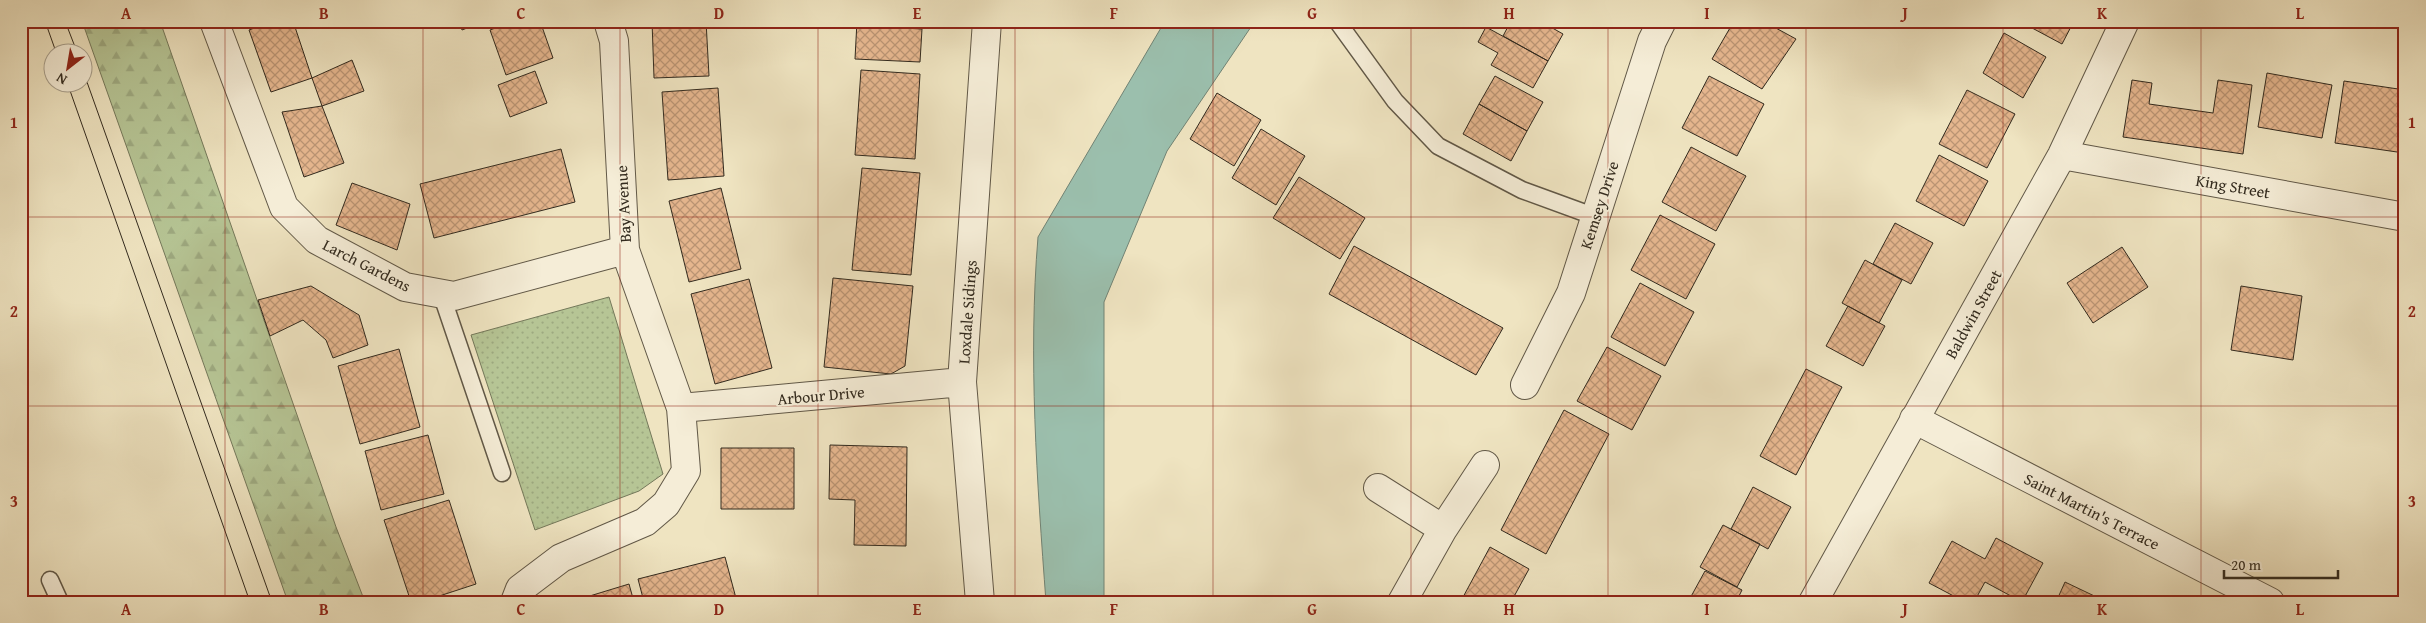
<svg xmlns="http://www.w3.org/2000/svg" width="2426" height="623" viewBox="0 0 2426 623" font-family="'Gentium Book Plus',serif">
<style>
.grass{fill:url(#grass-dots);stroke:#74785a}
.forest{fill:url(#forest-firs);stroke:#74785a}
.water{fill:#9bbfad;stroke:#718374}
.building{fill:url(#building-cross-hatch);stroke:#322a1e}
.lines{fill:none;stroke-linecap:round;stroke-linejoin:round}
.service-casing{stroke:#615847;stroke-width:19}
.minor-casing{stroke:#615847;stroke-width:30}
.service{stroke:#f5edd7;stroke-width:16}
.minor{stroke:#f5edd7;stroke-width:28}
.tram{stroke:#322a1e;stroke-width:1}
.grid{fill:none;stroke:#8f2418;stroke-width:1;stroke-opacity:0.55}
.labels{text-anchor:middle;stroke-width:4;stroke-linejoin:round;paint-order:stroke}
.street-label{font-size:16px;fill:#322a1e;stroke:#f5edd7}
.neatline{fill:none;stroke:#8f2418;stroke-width:2}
.grid-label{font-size:16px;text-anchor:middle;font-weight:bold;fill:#8f2418}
</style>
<defs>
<pattern id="grass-dots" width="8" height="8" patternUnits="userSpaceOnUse" patternTransform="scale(1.25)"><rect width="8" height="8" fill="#b6c595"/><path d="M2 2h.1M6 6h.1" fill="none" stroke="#9da980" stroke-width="1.8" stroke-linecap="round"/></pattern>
<pattern id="forest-firs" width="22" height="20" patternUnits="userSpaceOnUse" patternTransform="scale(1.25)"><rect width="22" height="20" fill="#b6c595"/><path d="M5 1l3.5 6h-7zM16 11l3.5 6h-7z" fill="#9da980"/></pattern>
<pattern id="building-cross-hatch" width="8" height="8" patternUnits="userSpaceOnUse" patternTransform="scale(1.25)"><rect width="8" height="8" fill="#e5b68e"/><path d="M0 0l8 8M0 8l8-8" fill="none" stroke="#ba9473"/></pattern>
</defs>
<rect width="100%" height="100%" fill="#efe4c1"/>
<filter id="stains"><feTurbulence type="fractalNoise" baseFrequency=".004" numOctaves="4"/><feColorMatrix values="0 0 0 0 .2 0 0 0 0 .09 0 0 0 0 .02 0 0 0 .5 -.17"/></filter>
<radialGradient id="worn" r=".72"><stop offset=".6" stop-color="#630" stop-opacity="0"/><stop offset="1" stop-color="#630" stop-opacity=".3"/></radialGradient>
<!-- grass -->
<path class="grass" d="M609,297L663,474L639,491L535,530L471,335Z"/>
<!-- forest -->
<path class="forest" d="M82,21H160L336,527L365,602H288Z"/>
<!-- water -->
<path class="water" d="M1165,21H1255L1167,151L1104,302V602H1046C1037,481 1028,358 1038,237Z"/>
<!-- building -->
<path class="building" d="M273,21H293L312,78L271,92L249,30Z
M459,21H485L462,30Z
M514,21H540L553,58L506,75L490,30Z
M652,21H706L709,76L654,78Z
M857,21H903V28L922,29L920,62L855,59Z
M1511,21H1540L1563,34L1548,61L1503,36Z
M1734,21H1763L1796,39L1762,89L1712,59Z
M2019,21H2074L2062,44Z
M1486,27L1548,61L1533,88L1491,65L1498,53L1478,42Z
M2004,33L2046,57L2023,98L1983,73Z
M352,60L364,91L322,106L312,78Z
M861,70L920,74L915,159L855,155Z
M535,71L547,103L510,117L498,85Z
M2267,73L2332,85L2322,138L2258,127Z
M1495,76L1543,102L1527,131L1479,104Z
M1709,76L1764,104L1737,156L1682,128Z
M2132,80L2152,83L2149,104L2213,113L2218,80L2252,85L2243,154L2123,137Z
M2344,81L2405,90L2404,153L2335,143Z
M718,88L724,176L668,180L662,92Z
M1967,90L2015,114L1987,168L1939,144Z
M1217,93L1261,120L1234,166L1190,139Z
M1479,104L1527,131L1511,161L1463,134Z
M322,106L344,163L304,177L282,112Z
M1261,129L1305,156L1276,205L1232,178Z
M1691,147L1746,176L1716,231L1662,202Z
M561,149L575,202L434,238L420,184Z
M1939,155L1988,181L1964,226L1916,201Z
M862,168L920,173L911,275L852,270Z
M1299,177L1365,218L1340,259L1273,218Z
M352,183L410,204L397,250L336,225Z
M721,188L741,269L689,282L669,201Z
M1660,215L1715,244L1686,299L1631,270Z
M1895,223L1933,243L1911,284L1873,264Z
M1354,246L1503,328L1476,375L1329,294Z
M2122,247L2148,287L2093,323L2067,283Z
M1865,260L1902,280L1879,323L1842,303Z
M833,278L913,286L905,366L891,374L824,367Z
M749,279L772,368L715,384L691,294Z
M1640,283L1694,312L1665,366L1611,337Z
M311,286L359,315L368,345L333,358L326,340L303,320L270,336L258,300Z
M2241,286L2302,296L2293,360L2231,350Z
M1848,306L1885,326L1863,366L1826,346Z
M1607,347L1661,376L1632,430L1577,401Z
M399,349L420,427L360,444L338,366Z
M1806,369L1842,387L1796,475L1760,456Z
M1564,410L1609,434L1546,554L1501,530Z
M428,435L444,494L381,510L365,451Z
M830,445L907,447L906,546L854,545L855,500L829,499Z
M721,448H794V509H721Z
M1753,487L1791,507L1768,549L1731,529Z
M449,500L476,584L421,602H411L384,520Z
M1723,525L1760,544L1737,587L1700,567Z
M1996,538L2043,563L2022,602L1985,582L1974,602H1965L1929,583L1952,541L1985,559Z
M1490,547L1529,569L1511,602H1467L1462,599Z
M725,557L737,602H644L638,579Z
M1705,571L1742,590L1736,602H1688Z
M2065,582L2107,602H2056Z
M629,584L634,602H570Z"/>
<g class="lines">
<defs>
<path id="service" d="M1337,21L1395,101L1438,146L1522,190L1596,217
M442,296L502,473
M50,580L60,602"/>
<path id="minor" d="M214,21L284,207L317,240L405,287L454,296L625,250
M2062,155L2405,217
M1525,385L1571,293L1652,41L1662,21
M681,408L962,382
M1914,419L2270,602
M1378,488L1443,529
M515,602L520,589L561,558L645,522L666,504L686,471L681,408L625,250L614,41L608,21
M980,602L962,382L987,21
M1402,602L1443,529L1485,465
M1813,602L2062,155L2125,21"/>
</defs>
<!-- service casing -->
<use href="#service" class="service-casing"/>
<!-- minor casing -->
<use href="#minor" class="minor-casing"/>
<!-- service -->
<use href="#service" class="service"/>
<!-- minor -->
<use href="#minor" class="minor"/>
<!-- tram -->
<path class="tram" d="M45,21L56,52
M65,21L77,52
M82,68L272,602
M67,82L250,602"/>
</g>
<!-- grid -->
<path class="grid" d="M225,21V602M423,21V602M620,21V602M818,21V602M1015,21V602M1213,21V602M1411,21V602M1608,21V602M1806,21V602M2003,21V602M2201,21V602M21,217H2405M21,406H2405"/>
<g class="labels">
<!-- street labels -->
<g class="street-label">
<text transform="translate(2233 186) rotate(10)" y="6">King Street</text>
<text transform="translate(623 204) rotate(-93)" y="6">Bay Avenue</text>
<text transform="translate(1599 205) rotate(-72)" y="6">Kemsey Drive</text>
<text transform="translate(367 265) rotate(27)" y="6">Larch Gardens</text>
<text transform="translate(967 312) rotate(-86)" y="6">Loxdale Sidings</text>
<text transform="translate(1973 314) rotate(-61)" y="6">Baldwin Street</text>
<text transform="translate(821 395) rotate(-5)" y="6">Arbour Drive</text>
<text transform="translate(2092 511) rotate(27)" y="6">Saint Martin's Terrace</text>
</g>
</g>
<!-- margin -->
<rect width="2426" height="623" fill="none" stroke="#efe4c1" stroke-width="55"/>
<!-- north arrow -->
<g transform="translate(68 68) rotate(211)"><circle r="24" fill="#f5edd7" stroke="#a79f8d"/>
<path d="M0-4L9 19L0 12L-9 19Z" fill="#8f2418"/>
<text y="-8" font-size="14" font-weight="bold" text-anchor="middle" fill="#322a1e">N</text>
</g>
<!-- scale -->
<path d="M2224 570v8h114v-8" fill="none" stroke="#322a1e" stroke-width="2.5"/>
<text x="2231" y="570" font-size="15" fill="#322a1e" stroke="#f5edd7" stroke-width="4" paint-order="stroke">20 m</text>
<rect x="28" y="28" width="2370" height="568" class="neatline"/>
<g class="grid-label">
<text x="126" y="19">A</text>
<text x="324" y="19">B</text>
<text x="521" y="19">C</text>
<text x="719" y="19">D</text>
<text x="917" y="19">E</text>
<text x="1114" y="19">F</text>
<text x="1312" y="19">G</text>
<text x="1509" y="19">H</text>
<text x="1707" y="19">I</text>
<text x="1905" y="19">J</text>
<text x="2102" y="19">K</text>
<text x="2300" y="19">L</text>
<text x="14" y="128">1</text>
<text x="2412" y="128">1</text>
<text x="14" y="317">2</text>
<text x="2412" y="317">2</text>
<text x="14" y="507">3</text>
<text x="2412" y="507">3</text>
<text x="126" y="615">A</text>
<text x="324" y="615">B</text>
<text x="521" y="615">C</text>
<text x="719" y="615">D</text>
<text x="917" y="615">E</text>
<text x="1114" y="615">F</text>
<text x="1312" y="615">G</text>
<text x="1509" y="615">H</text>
<text x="1707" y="615">I</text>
<text x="1905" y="615">J</text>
<text x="2102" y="615">K</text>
<text x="2300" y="615">L</text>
</g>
<rect width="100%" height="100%" filter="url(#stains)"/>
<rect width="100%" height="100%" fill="url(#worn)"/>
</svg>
